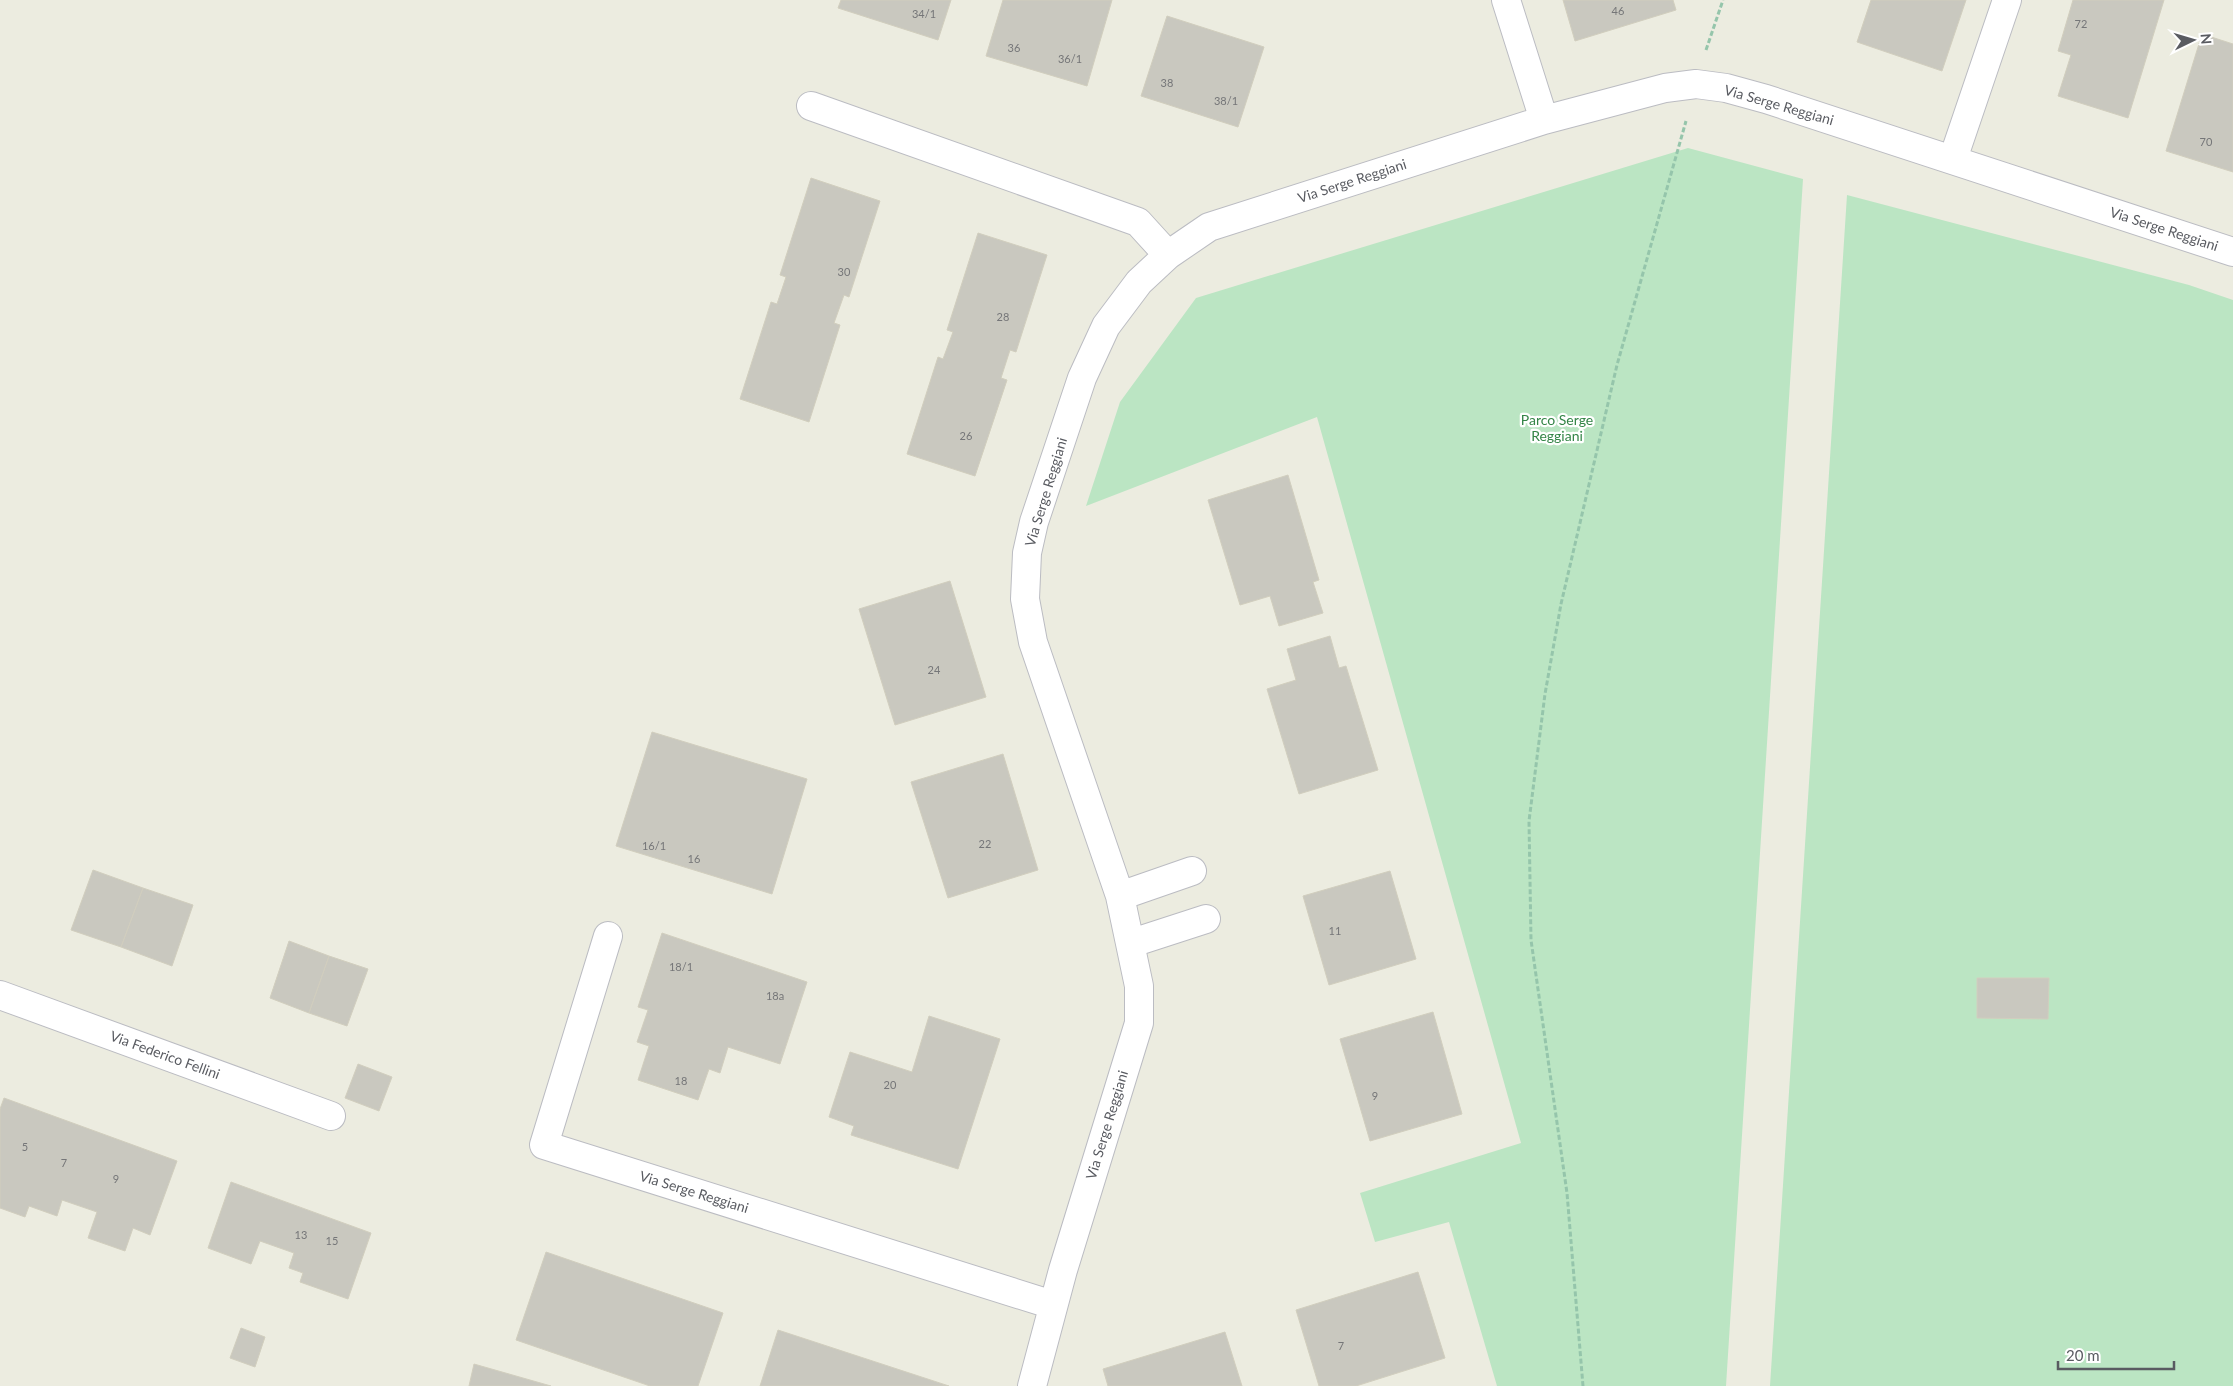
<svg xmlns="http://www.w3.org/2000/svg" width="2233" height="1386" viewBox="0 0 2233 1386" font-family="Lato,sans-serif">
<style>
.park{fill:#bbe5c3}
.building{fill:#c9c8bf;stroke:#d1cebe}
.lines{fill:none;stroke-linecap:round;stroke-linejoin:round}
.minor-casing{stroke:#bbbcc2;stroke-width:30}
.path{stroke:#95c5ab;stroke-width:3;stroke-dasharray:5 2.5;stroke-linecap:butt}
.minor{stroke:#fff;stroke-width:28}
.labels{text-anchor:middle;stroke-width:4.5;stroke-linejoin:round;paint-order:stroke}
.number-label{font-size:11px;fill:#757678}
.street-label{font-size:14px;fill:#595b61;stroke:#fff}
.park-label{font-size:14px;fill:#348547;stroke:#fff}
</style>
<rect width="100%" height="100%" fill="#ecece0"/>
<!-- park -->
<path class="park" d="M1688,148L1803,179L1726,1386H1497L1449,1222L1375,1242L1360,1193L1521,1143L1317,417L1086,506L1120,402L1196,298Z
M1847,195L2189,285L2233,300V1386H1770Z"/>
<!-- building -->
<path class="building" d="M841,0H951L938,40L838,8Z
M1003,0H1112L1087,86L986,56Z
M1563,0H1673L1676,10L1575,41Z
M1871,0H1966L1942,71L1857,42Z
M2073,0H2164L2128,118L2058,96L2071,55L2058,51Z
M1167,16L1264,47L1238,127L1141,96Z
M2202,34L2233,44V172L2166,151Z
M811,178L880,201L849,297L844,295L834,323L840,325L809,422L740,399L771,302L777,304L786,277L780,275Z
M978,233L1047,255L1016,352L1010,350L1001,378L1007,380L975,476L907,454L938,357L943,359L953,332L947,330Z
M1288,475L1319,580L1313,582L1323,613L1279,626L1270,596L1240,605L1208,500Z
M950,581L986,697L895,725L859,609Z
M1330,636L1339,668L1346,666L1378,770L1299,794L1267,689L1296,680L1287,649Z
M652,732L807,779L772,894L616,846Z
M1003,754L1038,870L948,898L911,782Z
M93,870L143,888L121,947L71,930Z
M1390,871L1416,959L1329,985L1303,896Z
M143,888L193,905L172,966L121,947Z
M662,933L807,982L780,1064L728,1047L720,1073L709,1069L698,1100L638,1080L649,1046L637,1042L648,1010L638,1007Z
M289,941L329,956L309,1013L270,998Z
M329,956L368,969L347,1026L309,1013Z
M1977,978H2049L2048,1019L1977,1018Z
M1433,1012L1462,1114L1370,1141L1340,1039Z
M929,1016L1000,1039L958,1169L851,1135L854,1126L829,1117L850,1052L912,1072Z
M358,1064L392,1077L379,1111L345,1098Z
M4,1098L177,1161L150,1235L133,1228L125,1251L88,1238L97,1212L62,1200L57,1216L29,1206L25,1217L0,1208V1109Z
M231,1182L371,1233L348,1299L300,1282L303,1273L289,1268L294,1253L260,1241L251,1264L208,1248Z
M546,1252L723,1313L698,1386H650L516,1340Z
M1418,1272L1445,1358L1356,1386H1319L1296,1310Z
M241,1328L265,1337L255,1367L230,1358Z
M778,1330L949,1386H760Z
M1225,1332L1242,1386H1108L1103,1369Z
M474,1364L551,1386H469Z"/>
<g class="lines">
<defs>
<path id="minor" d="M1506,0L1544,120
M811,106L1138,222L1168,255
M1953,159L2007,0
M1120,896L1192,871
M608,936L544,1145L1053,1305
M1132,943L1206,919
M0,995L331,1116
M1032,1386L1063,1270L1139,1023V986L1120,896L1033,642L1025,599L1027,553L1034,522L1082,378L1106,326L1139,282L1168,255L1209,227L1544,120L1665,88L1696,84L1726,88L1766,99L2233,252"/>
</defs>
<!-- minor casing -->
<use href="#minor" class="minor-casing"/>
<!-- path -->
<path class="path" d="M1706,50L1723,0
M1583,1386L1567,1193L1531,940L1529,821L1545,694L1561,604L1617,365L1686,121"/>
<!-- minor -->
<use href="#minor" class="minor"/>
</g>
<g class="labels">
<!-- number labels -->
<g class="number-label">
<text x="1618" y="15">46</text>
<text x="924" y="18">34/1</text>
<text x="2081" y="28">72</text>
<text x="1014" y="52">36</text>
<text x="1070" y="63">36/1</text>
<text x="1167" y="87">38</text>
<text x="1226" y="105">38/1</text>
<text x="2206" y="146">70</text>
<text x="844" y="276">30</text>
<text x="1003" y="321">28</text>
<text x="966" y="440">26</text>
<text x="934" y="674">24</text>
<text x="985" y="848">22</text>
<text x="654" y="850">16/1</text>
<text x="694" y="863">16</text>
<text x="1335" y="935">11</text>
<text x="681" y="971">18/1</text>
<text x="775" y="1000">18a</text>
<text x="681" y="1085">18</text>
<text x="890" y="1089">20</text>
<text x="1375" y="1100">9</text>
<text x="25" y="1151">5</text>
<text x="64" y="1167">7</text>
<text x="116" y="1183">9</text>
<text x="301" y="1239">13</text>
<text x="332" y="1245">15</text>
<text x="1341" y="1350">7</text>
</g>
<!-- street labels -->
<g class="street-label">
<text transform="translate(1779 105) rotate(16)" y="5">Via Serge Reggiani</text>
<text transform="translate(1352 181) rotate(-18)" y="5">Via Serge Reggiani</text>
<text transform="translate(2164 229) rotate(18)" y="5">Via Serge Reggiani</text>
<text transform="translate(1046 492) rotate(-73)" y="5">Via Serge Reggiani</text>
<text transform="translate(165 1055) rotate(20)" y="5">Via Federico Fellini</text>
<text transform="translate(1107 1125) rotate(-73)" y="5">Via Serge Reggiani</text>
<text transform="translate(694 1192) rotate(17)" y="5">Via Serge Reggiani</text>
</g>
<!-- park labels -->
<g class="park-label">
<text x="1557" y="425">Parco Serge<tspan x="1557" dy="16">Reggiani</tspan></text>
</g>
</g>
<!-- north arrow -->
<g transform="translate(2193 40) rotate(85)" stroke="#ffffff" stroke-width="4" paint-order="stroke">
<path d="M0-4L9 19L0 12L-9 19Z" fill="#595b61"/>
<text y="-8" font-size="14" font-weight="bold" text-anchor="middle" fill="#595b61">N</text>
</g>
<!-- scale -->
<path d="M2058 1361v8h116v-8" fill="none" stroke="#595b61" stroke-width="2.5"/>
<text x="2066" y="1361" font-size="15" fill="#595b61" stroke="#ffffff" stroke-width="4" paint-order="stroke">20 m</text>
</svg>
